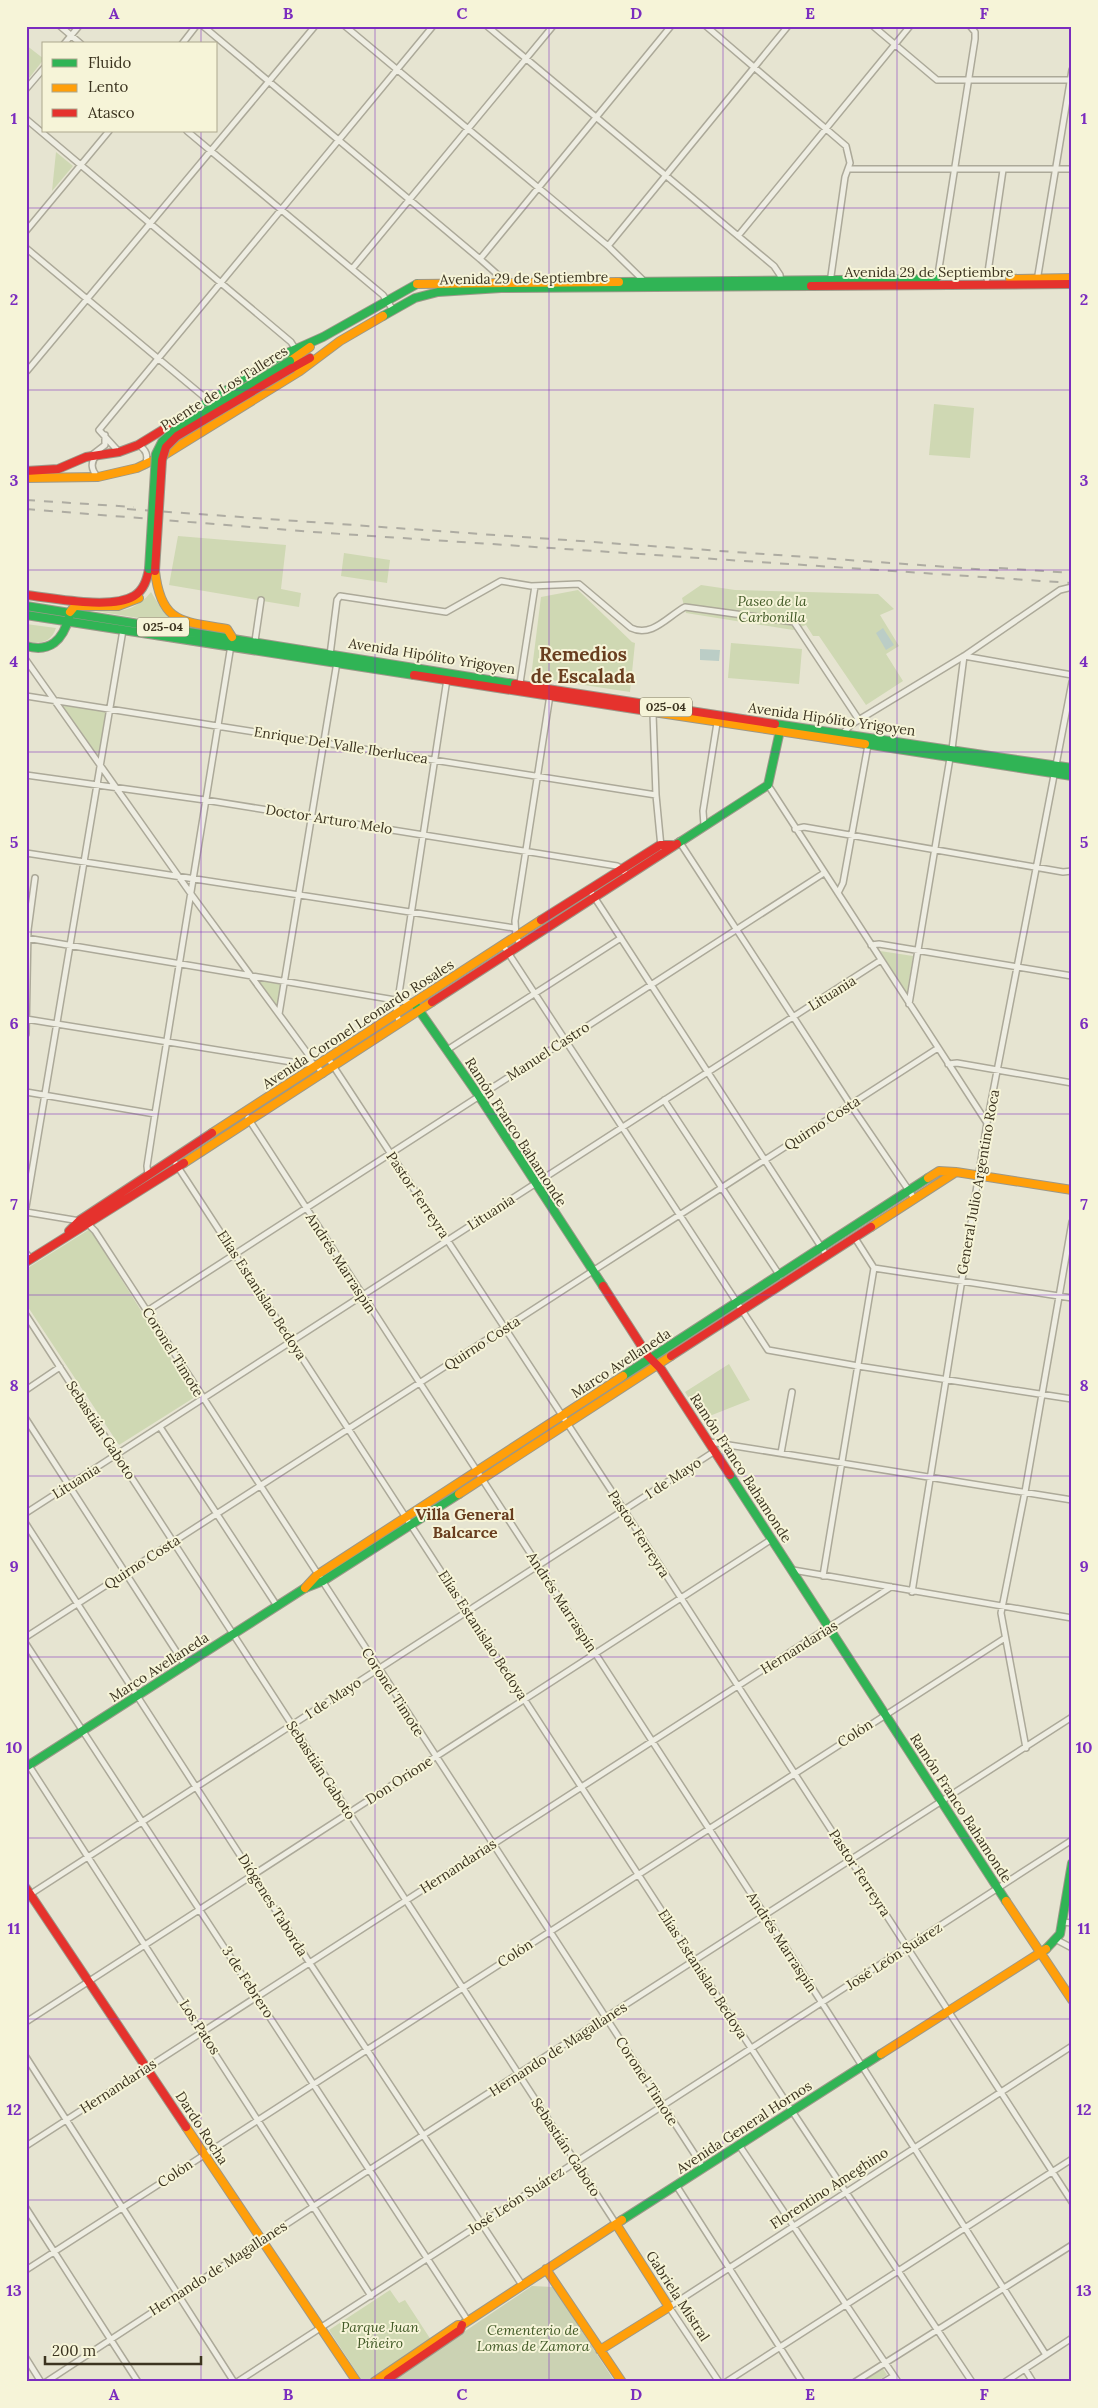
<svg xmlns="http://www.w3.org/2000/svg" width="1098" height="2408" viewBox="0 0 1098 2408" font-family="Lora,serif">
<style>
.green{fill:#cfd8b3}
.cemetery{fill:#cbd2b3}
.water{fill:#bbcdc6}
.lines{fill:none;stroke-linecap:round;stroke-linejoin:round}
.street-casing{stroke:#aca999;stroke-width:8}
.fast-casing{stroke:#9c9889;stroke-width:10}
.slow-casing{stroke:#9c9889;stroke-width:10}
.jam-casing{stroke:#9c9889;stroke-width:10}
.street{stroke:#eeede2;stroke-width:5}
.fast{stroke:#30b455;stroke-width:8}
.slow{stroke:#ff9f0a;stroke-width:8}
.jam{stroke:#e5322d;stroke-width:8}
.rail{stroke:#aeaca2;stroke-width:2;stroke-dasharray:9 9;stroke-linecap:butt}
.fast-bridge-casing{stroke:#9c9889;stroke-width:10;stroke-linecap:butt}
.jam-bridge-casing{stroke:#9c9889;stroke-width:10;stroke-linecap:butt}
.fast-bridge{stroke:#30b455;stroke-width:8}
.jam-bridge{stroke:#e5322d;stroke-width:8}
.grid{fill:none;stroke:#7b2cbf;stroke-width:1;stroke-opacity:0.55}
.labels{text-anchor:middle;stroke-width:4;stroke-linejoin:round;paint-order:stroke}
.shield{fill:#f6f4d8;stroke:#746e57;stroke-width:1}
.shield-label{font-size:12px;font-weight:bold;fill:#3c3420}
.street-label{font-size:14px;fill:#3c3420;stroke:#f6f4d8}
.park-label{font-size:14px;font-style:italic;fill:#415926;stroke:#f6f4d8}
.quarter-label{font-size:16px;font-weight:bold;fill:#693e1f;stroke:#f6f4d8}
.district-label{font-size:19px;font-weight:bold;fill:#693e1f;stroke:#f6f4d8}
.neatline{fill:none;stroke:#7b2cbf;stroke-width:2}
.grid-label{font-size:16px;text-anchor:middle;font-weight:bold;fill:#7b2cbf}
</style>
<rect width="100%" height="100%" fill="#e6e4d1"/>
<!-- green -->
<path class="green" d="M26,45L44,59L26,82Z
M56,152L73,166L52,191Z
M934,404L974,408L970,458L929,455Z
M178,536L286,545L281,589L301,593L299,607L169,585Z
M344,553L390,560L387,583L341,576Z
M701,585L735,590L878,594L894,609L880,615L899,646L886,654L903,681L866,705L819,636H813L806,625L793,630L686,613L682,598Z
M578,590L632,642L635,643L630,692L531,677L541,597Z
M151,592L162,610L170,618L206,629L83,609C110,612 132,616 151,592Z
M26,624L56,628C51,643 40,644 26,642Z
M731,643L802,649L799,684L728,678Z
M61,704L106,711L99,757Z
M880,951L913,956L907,993Z
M258,980L281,984L277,1006Z
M90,1229L195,1397L119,1445L26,1304V1269Z
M729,1364L750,1400L702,1419L685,1392Z
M390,2290L399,2303L405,2300L431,2340L367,2382H363L329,2330Z
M882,2367L887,2375L876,2382H860Z"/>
<!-- cemetery -->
<path class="cemetery" d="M532,2286L553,2287L615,2382H390Z"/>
<!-- water -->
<path class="water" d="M883,628L894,645L886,650L876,633Z
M700,649L720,650L719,661L700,660Z"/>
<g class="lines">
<defs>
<path id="street" d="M60,26L81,44
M203,26L480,259L498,275L501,285
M345,26L608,246L645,282
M487,26L774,266L780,275L781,282
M706,26L846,146L850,163L845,177L830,283
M873,26L937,80H1072
M64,44L79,26
M182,44L196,26
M26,89L44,68
M26,119L291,342L296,350
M187,131L383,295L393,310
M848,169H1072
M26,231L109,131
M738,236L910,26
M608,246L788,26
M26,248L209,401
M480,259L671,26
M352,269L553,26
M987,279L1003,170
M937,281L975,39V32L970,26
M1037,281L1072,70
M27,371L315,26
M138,445C146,449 149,456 145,465
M119,452L99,430L433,26
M92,455L105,445V435
M97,455C90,462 91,470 98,477
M255,641L261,600
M330,655L337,600L340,596L446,612L501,581L531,586L579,584L631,628C652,638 668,616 685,607L794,622L859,720
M964,656L1072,675
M26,660L191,894L308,1054L312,1063L317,1066L323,1074
M520,683L535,586
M26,696L656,795
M653,714L656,795L661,847
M843,733L852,724L964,656L1060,590L1072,587
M952,749L964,656
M26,775L205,800L617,866L622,869L627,876
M768,785L987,1123
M704,825L703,811L717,723
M795,829L804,827L1063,872L1072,871
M679,841L850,1104L914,1198
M26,853L514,928
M589,889L827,1256
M838,893L843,883L868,745
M26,938L413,1003
M503,945L768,1350L858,1366L1072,1399
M521,945L516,937L515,921L550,695
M871,945L879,944L1072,976
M909,1004L950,758
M279,1014L337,662
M26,1019L304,1064L312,1063
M400,1023L396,1013L447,679
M26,1034L28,930L35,878
M447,1050L621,938
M328,1058L624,1510L1072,2202
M948,1064L957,1063L1072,1083
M26,1092L155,1114
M664,1100L780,1276
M248,1118L822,2003L1046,2355
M176,1164L792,2111L972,2382
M148,1175L147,1166L155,1114L231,645
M26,1207L123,630
M26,1212L80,1221
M88,1224L95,1231L703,2167
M855,1238L874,1268L1072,1298
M26,1253L31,1259
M147,1311L824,873
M26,1315L616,2224
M26,1390L60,1367
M26,1419L185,1665
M160,1427L277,1606
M710,1442L1072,1500
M781,1453L792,1392
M26,1513L881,960
M26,1524L309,1962L522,2285
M793,1570L1072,1618
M823,1576L874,1268
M912,1592L987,1123L1072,682
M26,1637L938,1048
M26,1644L468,2321
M1026,1748L1001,1613L1025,1492L1072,1222
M26,1761L371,2296
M26,1897L715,1451
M1063,1922L1072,1923
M1057,1940L1072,1948
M26,2022L772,1539
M26,2057L234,2382
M739,2145L898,2382
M26,2146L891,1587
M676,2185L802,2382
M26,2208L138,2382
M26,2270L1005,1638
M26,2358L41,2382
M1025,2369L1033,2382
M46,2382L369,2170L1072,1717
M237,2382L1072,1840
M719,2382L669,2307L1072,2046
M726,2382L1072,2159
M855,2382L1072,2245
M884,2382L894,2376
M1005,2382L1072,2338"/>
<path id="fast" d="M619,282L936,279
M383,316L415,298L438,292L501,288L811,286
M169,426L285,354L323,337L417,284
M26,606L515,684
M26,615L414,675
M26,646C50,653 63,640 69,617
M775,724L1072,768
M865,744L1072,776
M677,844L768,785L781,726
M414,1003L479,1096L603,1286
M623,1376L928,1178
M730,1475L1006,1901
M26,1767L305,1588L323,1581L459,1494
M1046,1949L1060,1934L1072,1863
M622,2220L881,2054"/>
<path id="slow" d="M1010,279L1072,278
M417,284L619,282
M290,361L310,347
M26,478L98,477L137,468L166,454L300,371L340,341L383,316
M155,571C161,624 182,621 227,629L232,637
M70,612L75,606H118L139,598
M660,713L865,744
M212,1133L541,920
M184,1163L432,1002
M928,1178L939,1171L956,1172L1072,1190
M871,1227L956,1172
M459,1494L671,1356
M305,1588L317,1575L623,1376
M1006,1901L1072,2000
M881,2054L1046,1949
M186,2127L357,2382
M546,2269L622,2382
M600,2350L669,2307L616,2224
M374,2382L458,2325H462L622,2220"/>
<path id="jam" d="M811,286L1072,284
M292,368L310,358
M26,471L58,469L86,457L119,452L138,445L169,426
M26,595C53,598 111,610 134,596C144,590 147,579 149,569
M414,675L660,713
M515,684L775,724
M541,920L660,845H672
M432,1002L677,844
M69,1231L80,1220L212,1133
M26,1262L184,1163
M603,1286L648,1356L661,1369L730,1475
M671,1356L871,1227
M26,1888L186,2127
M388,2379L460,2330L462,2325"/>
</defs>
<!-- street casing -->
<use href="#street" class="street-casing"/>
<!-- fast casing -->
<use href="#fast" class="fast-casing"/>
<!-- slow casing -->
<use href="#slow" class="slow-casing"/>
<!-- jam casing -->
<use href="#jam" class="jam-casing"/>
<!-- street -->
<use href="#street" class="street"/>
<!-- fast -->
<use href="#fast" class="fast"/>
<!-- slow -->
<use href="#slow" class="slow"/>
<!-- jam -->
<use href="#jam" class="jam"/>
<!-- rail -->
<path class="rail" d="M26,500L134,507
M26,509L327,533L1072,583
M127,509L1004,571
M999,568L1072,573"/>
<defs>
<path id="fast-bridge" d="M149,569L156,454L162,442L175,430L290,361"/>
<path id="jam-bridge" d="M155,571L162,460L166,447L177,436L292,368"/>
</defs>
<!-- fast-bridge casing -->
<use href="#fast-bridge" class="fast-bridge-casing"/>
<!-- jam-bridge casing -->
<use href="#jam-bridge" class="jam-bridge-casing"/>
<!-- fast-bridge -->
<use href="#fast-bridge" class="fast-bridge"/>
<!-- jam-bridge -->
<use href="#jam-bridge" class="jam-bridge"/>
</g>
<!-- grid -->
<path class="grid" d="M201,26V44M375,26V2382M549,26V2382M723,26V2382M897,26V2382M201,131V2382M26,208H1072M26,390H1072M26,570H1072M26,752H1072M26,932H1072M26,1114H1072M26,1295H1072M26,1476H1072M26,1657H1072M26,1838H1072M26,2019H1072M26,2200H1072"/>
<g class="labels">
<!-- shield labels -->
<g class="shield">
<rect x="137" y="617.5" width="52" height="19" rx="4"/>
<rect x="640" y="697.5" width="52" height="19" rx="4"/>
</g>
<g class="shield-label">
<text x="163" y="631">025-04</text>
<text x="666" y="711">025-04</text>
</g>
<!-- street labels -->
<g class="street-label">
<text x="929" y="277">Avenida 29 de Septiembre</text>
<text transform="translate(524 278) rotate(-1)" y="5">Avenida 29 de Septiembre</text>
<text transform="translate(224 388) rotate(-32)" y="5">Puente de Los Talleres</text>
<text transform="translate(432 656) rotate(9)" y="5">Avenida Hipólito Yrigoyen</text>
<text transform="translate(832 719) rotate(8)" y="5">Avenida Hipólito Yrigoyen</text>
<text transform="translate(341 745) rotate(9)" y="5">Enrique Del Valle Iberlucea</text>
<text transform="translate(329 819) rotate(9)" y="5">Doctor Arturo Melo</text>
<text transform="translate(832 993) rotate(-32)" y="5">Lituania</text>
<text transform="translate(358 1024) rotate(-33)" y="5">Avenida Coronel Leonardo Rosales</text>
<text transform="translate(548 1051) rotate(-33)" y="5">Manuel Castro</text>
<text transform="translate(822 1123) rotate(-33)" y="5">Quirno Costa</text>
<text transform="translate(516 1132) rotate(57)" y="5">Ramón Franco Bahamonde</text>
<text transform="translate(978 1182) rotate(-80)" y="5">General Julio Argentino Roca</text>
<text transform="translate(418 1195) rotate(56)" y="5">Pastor Ferreyra</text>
<text transform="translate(491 1212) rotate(-33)" y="5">Lituania</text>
<text transform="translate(341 1263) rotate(57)" y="5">Andrés Marraspín</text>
<text transform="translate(262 1295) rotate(57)" y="5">Elías Estanislao Bedoya</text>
<text transform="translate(482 1343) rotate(-33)" y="5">Quirno Costa</text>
<text transform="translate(173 1352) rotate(58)" y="5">Coronel Timote</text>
<text transform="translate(621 1363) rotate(-33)" y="5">Marco Avellaneda</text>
<text transform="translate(101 1430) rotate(57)" y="5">Sebastián Gaboto</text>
<text transform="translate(741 1468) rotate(57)" y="5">Ramón Franco Bahamonde</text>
<text transform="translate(673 1478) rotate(-33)" y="5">1 de Mayo</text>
<text transform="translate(76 1481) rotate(-32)" y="5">Lituania</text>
<text transform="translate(639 1534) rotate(57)" y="5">Pastor Ferreyra</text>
<text transform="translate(142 1562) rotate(-33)" y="5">Quirno Costa</text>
<text transform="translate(562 1602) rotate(57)" y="5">Andrés Marraspín</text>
<text transform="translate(483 1635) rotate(57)" y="5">Elías Estanislao Bedoya</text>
<text transform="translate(799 1647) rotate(-32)" y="5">Hernandarias</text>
<text transform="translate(159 1667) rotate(-33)" y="5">Marco Avellaneda</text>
<text transform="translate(393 1692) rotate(57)" y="5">Coronel Timote</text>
<text transform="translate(333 1698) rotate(-33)" y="5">1 de Mayo</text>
<text transform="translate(855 1733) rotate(-33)" y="5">Colón</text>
<text transform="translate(321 1770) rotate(57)" y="5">Sebastián Gaboto</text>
<text transform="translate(399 1780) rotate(-33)" y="5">Don Orione</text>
<text transform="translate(961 1808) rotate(57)" y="5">Ramón Franco Bahamonde</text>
<text transform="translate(458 1866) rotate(-33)" y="5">Hernandarias</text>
<text transform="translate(860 1873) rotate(57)" y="5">Pastor Ferreyra</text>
<text transform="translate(273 1905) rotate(58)" y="5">Diógenes Taborda</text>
<text transform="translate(782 1942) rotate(57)" y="5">Andrés Marraspín</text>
<text transform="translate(515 1953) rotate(-33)" y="5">Colón</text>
<text transform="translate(894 1956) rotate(-33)" y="5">José León Suárez</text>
<text transform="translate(703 1974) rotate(57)" y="5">Elías Estanislao Bedoya</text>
<text transform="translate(248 1982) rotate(57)" y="5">3 de Febrero</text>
<text transform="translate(200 2027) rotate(57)" y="5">Los Patos</text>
<text transform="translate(558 2049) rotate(-33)" y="5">Hernando de Magallanes</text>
<text transform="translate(647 2081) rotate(57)" y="5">Coronel Timote</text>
<text transform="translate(118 2086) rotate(-33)" y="5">Hernandarias</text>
<text transform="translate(744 2127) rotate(-33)" y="5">Avenida General Hornos</text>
<text transform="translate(202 2128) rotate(57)" y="5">Dardo Rocha</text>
<text transform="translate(566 2147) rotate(57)" y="5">Sebastián Gaboto</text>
<text transform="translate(175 2173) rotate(-34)" y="5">Colón</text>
<text transform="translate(829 2188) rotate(-33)" y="5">Florentino Ameghino</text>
<text transform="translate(516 2200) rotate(-33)" y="5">José León Suárez</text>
<text transform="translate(218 2268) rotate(-33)" y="5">Hernando de Magallanes</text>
<text transform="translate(678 2296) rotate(57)" y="5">Gabriela Mistral</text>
</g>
<!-- park labels -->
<g class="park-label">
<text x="772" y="606">Paseo de la<tspan x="772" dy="16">Carbonilla</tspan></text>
<text x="380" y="2332">Parque Juan<tspan x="380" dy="16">Piñeiro</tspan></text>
<text x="533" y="2335">Cementerio de<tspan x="533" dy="16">Lomas de Zamora</tspan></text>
</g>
<!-- quarter labels -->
<g class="quarter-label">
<text x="465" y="1520">Villa General<tspan x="465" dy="18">Balcarce</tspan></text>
</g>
<!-- district labels -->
<g class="district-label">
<text x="583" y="661">Remedios<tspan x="583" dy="22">de Escalada</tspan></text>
</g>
</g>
<!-- border -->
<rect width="1098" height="2408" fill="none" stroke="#f6f4d8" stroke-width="55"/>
<!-- legend -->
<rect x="42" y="42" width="175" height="90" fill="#f6f4d8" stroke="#aca78e"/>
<rect x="52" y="59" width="25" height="8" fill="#30b455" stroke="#aca78e"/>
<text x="88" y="68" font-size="15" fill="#3c3420">Fluido</text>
<rect x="52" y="84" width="25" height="8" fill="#ff9f0a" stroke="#aca78e"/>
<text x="88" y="92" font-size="15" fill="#3c3420">Lento</text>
<rect x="52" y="109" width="25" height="8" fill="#e5322d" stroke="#aca78e"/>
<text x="88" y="118" font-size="15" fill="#3c3420">Atasco</text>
<!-- scale -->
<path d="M45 2356v8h156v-8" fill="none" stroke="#3c3420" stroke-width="2.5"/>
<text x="52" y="2356" font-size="15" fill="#3c3420" stroke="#f6f4d8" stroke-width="4" paint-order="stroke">200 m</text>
<rect x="28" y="28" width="1042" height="2352" class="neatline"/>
<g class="grid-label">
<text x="114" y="19">A</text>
<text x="288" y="19">B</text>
<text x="462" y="19">C</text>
<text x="636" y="19">D</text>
<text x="810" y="19">E</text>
<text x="984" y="19">F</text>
<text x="14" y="124">1</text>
<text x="1084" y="124">1</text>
<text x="14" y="305">2</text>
<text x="1084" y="305">2</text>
<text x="14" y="486">3</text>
<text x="1084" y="486">3</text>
<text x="14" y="667">4</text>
<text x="1084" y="667">4</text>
<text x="14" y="848">5</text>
<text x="1084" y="848">5</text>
<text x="14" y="1029">6</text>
<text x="1084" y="1029">6</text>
<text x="14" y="1210">7</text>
<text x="1084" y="1210">7</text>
<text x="14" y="1391">8</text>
<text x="1084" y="1391">8</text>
<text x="14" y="1572">9</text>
<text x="1084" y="1572">9</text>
<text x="14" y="1753">10</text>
<text x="1084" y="1753">10</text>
<text x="14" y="1934">11</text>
<text x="1084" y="1934">11</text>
<text x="14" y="2115">12</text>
<text x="1084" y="2115">12</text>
<text x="14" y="2296">13</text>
<text x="1084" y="2296">13</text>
<text x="114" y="2400">A</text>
<text x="288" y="2400">B</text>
<text x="462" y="2400">C</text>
<text x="636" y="2400">D</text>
<text x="810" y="2400">E</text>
<text x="984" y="2400">F</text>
</g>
</svg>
